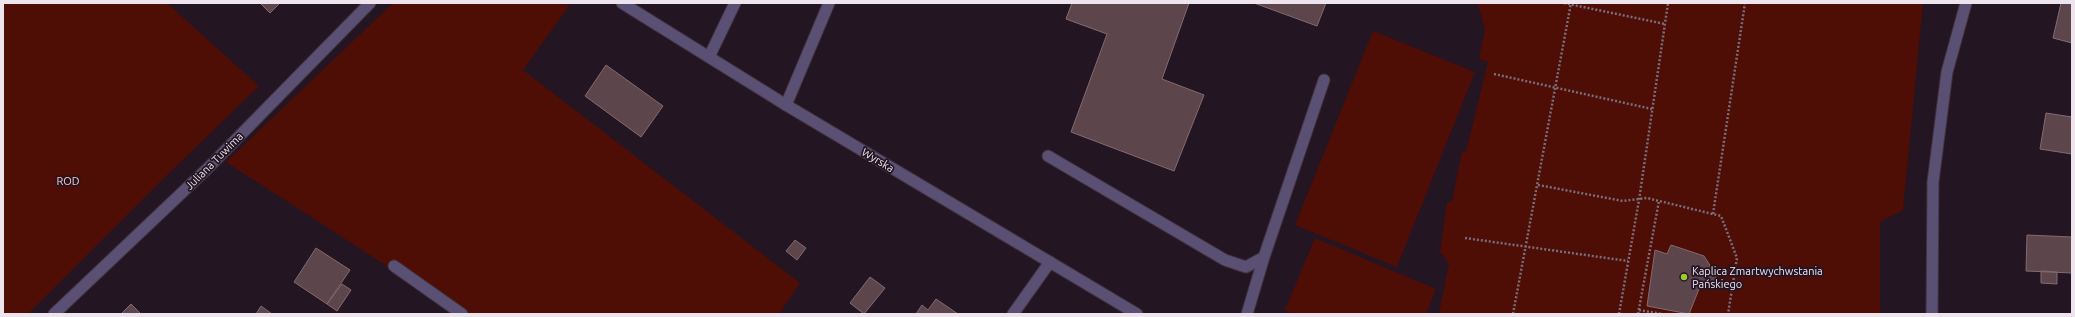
<svg xmlns="http://www.w3.org/2000/svg" width="2075" height="317" viewBox="0 0 2075 317" font-family="Ubuntu,sans-serif">
<style>
.green{fill:#4e0d05}
.building{fill:#5d454c;stroke:#846a71}
.lines{fill:none;stroke-linecap:round;stroke-linejoin:round}
.service-casing{stroke:#40323f;stroke-width:13}
.minor-casing{stroke:#40323f;stroke-width:13}
.tertiary-casing{stroke:#40323f;stroke-width:13}
.path{stroke:#7b6e7a;stroke-width:2.5;stroke-dasharray:2 2;stroke-linecap:butt}
.service{stroke:#5a5073;stroke-width:11}
.minor{stroke:#5a5073;stroke-width:11}
.tertiary{stroke:#5a5073;stroke-width:11}
.poi-dot{fill:#9dca30;stroke:#241523;stroke-width:1.5}
.labels{text-anchor:middle;stroke-width:3.5;stroke-linejoin:round;paint-order:stroke}
.street-label{font-size:11px;fill:#eee4ed;stroke:#241523}
.park-label{font-size:11px;fill:#ffcac0;stroke:#241523}
.poi-label{font-size:11px;fill:#eee4ed;stroke:#241523;text-anchor:start}
</style>
<rect width="100%" height="100%" fill="#241523"/>
<!-- green -->
<path class="green" d="M3,3H167L259,86L161,181L28,314H3Z
M393,3H564L569,6L523,70L800,283L779,314H461L226,162Z
M1482,3H1923L1903,210L1880,222V314H1439L1449,263L1440,252L1447,202H1452L1462,151L1466,152L1488,62L1479,59L1485,29L1478,5Z
M1373,31L1475,72L1397,267L1295,225Z
M1315,238L1436,289L1426,314H1294L1285,310Z"/>
<!-- building -->
<path class="building" d="M260,3H280L270,13Z
M1072,3H1189L1162,79L1204,95L1174,171L1071,132L1107,34L1066,19Z
M1254,3H1326L1317,26Z
M2061,3H2072V43L2053,38Z
M606,65L663,106L641,137L585,96Z
M2046,113L2072,117V154L2040,149Z
M2027,235L2072,237V273L2026,271Z
M795,240L806,248L797,260L786,251Z
M1671,245L1704,256L1715,273L1717,282L1701,284L1689,314L1647,306L1655,250L1667,254Z
M316,248L350,270L327,304L294,282Z
M2041,271L2057,272V284L2041,283Z
M870,277L885,288L864,314L850,303Z
M342,284L351,290L337,311L327,304Z
M936,299L958,314H916L922,305L928,310Z
M131,304L141,314H121Z
M261,306L272,314H256Z"/>
<g class="lines">
<defs>
<path id="service" d="M1048,156L1225,260L1246,267L1264,257
M1247,314L1264,257L1324,80"/>
<path id="minor" d="M709,57L735,3
M786,105L829,3
M394,266L462,314
M54,314L208,168L370,3
M1013,314L1050,262"/>
<path id="tertiary" d="M622,3L786,105L1137,314
M1932,314L1933,182L1947,72L1966,3"/>
</defs>
<!-- service casing -->
<use href="#service" class="service-casing"/>
<!-- minor casing -->
<use href="#minor" class="minor-casing"/>
<!-- tertiary casing -->
<use href="#tertiary" class="tertiary-casing"/>
<!-- path -->
<path class="path" d="M1564,3L1665,24
M1494,74L1652,109
M1538,185L1623,201L1647,198L1721,216L1737,258L1728,314
M1713,214L1745,3
M1465,238L1628,261
M1639,310L1662,314
M1513,314L1571,3
M1619,314L1639,200L1668,3
M1638,314L1659,201"/>
<!-- service -->
<use href="#service" class="service"/>
<!-- minor -->
<use href="#minor" class="minor"/>
<!-- tertiary -->
<use href="#tertiary" class="tertiary"/>
</g>
<!-- markers -->
<circle class="poi-dot" cx="1684" cy="277" r="4"/>
<g class="labels">
<!-- street labels -->
<g class="street-label">
<text transform="translate(878 160) rotate(31)" y="4">Wyrska</text>
<text transform="translate(214 161) rotate(-45)" y="4">Juliana Tuwima</text>
</g>
<!-- park labels -->
<g class="park-label">
<text x="68" y="185">ROD</text>
</g>
<!-- poi labels -->
<g class="poi-label">
<text x="1692" y="275">Kaplica Zmartwychwstania<tspan x="1692" dy="13">Pańskiego</tspan></text>
</g>
</g>
<!-- border -->
<rect width="2075" height="317" fill="none" stroke="#eee4ed" stroke-width="8"/>
</svg>
